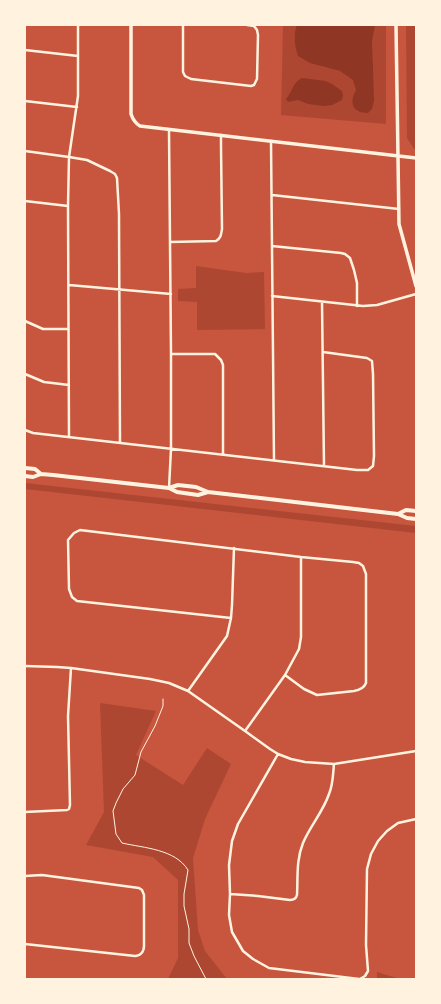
<svg xmlns="http://www.w3.org/2000/svg" width="441" height="1004" viewBox="0 0 441 1004" font-family="'Noto Serif',serif">
<style>
.green{fill:#ae4732}
.water{fill:#8f3625}
.lines{fill:none;stroke-linecap:round;stroke-linejoin:round}
.path{stroke:#fff3e0;stroke-width:1}
.minor{stroke:#fff3e0;stroke-width:2.5}
.tertiary{stroke:#fff3e0;stroke-width:3.5}
.secondary{stroke:#fff3e0;stroke-width:4}
</style>
<rect width="100%" height="100%" fill="#c8553d"/>
<!-- green -->
<path class="green" d="M283,25H386V124L281,115Z
M406,25H416V149H414L407,138Z
M196,266L246,273L264,272L265,329L197,330V302L178,301V289L196,288Z
M25,483L416,526V533L25,489Z
M100,703L156,711L136,755L183,785L207,748L231,764L205,819L193,858L198,930L205,951L227,979H168L178,958V880L153,857L86,845L104,812Z
M377,972L400,979H377Z"/>
<!-- water -->
<path class="water" d="M297,25H375L372,41L373,68L374,101L372,109L368,113C352,113 349,102 356,90L353,80L340,71L310,63L298,56C295,48 293,34 297,25Z
M302,78L326,81L332,84L342,91L343,95L342,100L332,105L324,106L308,104L298,100L288,102L286,99C293,91 292,83 302,78Z"/>
<g class="lines">
<!-- path -->
<path class="path" d="M163,699V706L155,726L141,752L135,775L123,789L116,803L113,811L116,834L122,843C144,848 175,849 188,870L184,894V906L189,929V943L194,956L206,979"/>
<!-- minor -->
<path class="minor" d="M183,25V72L185,76L191,79L251,86L254,85L257,79L258,35L257,30L254,26L247,25
M25,50L78,56
M25,101L77,107
M271,141L274,460
M25,151L69,157L87,160L110,171L115,174L117,178L119,214L120,443
M272,195L399,209
M25,201L68,206
M170,242L216,241C221,238 221,235 222,229L221,146V135
M272,246L341,253L345,254L350,258L354,270L357,283V306
M69,285L171,294
M272,296L363,306L377,305L416,294
M322,302L324,466
M25,321L43,329H68
M171,354H215L221,360L223,365V454
M25,374L44,382L69,385
M25,430L33,433L357,470H368L373,466L374,456L373,374L372,361L367,358L323,352
M69,437L68,206L69,157L78,96V25
M169,488L171,449V354L169,130
M231,618L77,601L72,597L69,589L68,540L74,533L80,530L301,557L353,562L359,563L363,566L366,574V683C364,688 360,690 354,691L317,695L304,689L285,675
M25,666L57,667L71,668L150,679L169,683L188,691L245,731L270,749L278,754L291,759L305,762L334,764L416,751
M188,691L227,636L231,618L232,605L234,548
M245,731L285,675L299,649L301,637V557
M278,754L238,824L232,841L229,865L230,894L229,915L232,932L243,951L253,959L269,968L359,979
M25,812L67,810L69,809L70,805L68,716L71,668
M25,876L42,875L139,888L142,890L144,895V946C144,952 140,956 135,956L25,944
M230,894L258,896L290,900C294,900 296,899 297,895C298,878 296,860 303,843C310,826 323,812 329,794C333,785 333,774 334,764
M360,979L365,976L368,971L366,945L367,869L371,854L378,841L387,831L398,823L416,819"/>
<!-- tertiary -->
<path class="tertiary" d="M131,25V114C133,120 135,123 140,126L416,158
M396,25L399,224L416,286"/>
<!-- secondary -->
<path class="secondary" d="M25,468L35,469L41,474
M25,476L33,477L41,474L53,475L169,488L177,492L198,495L208,492
M169,488L178,485L196,487L208,492L398,514L407,518L416,519
M398,514L406,510L416,511"/>
</g>
<!-- border -->
<rect width="441" height="1004" fill="none" stroke="#fff3e0" stroke-width="52"/>
</svg>
